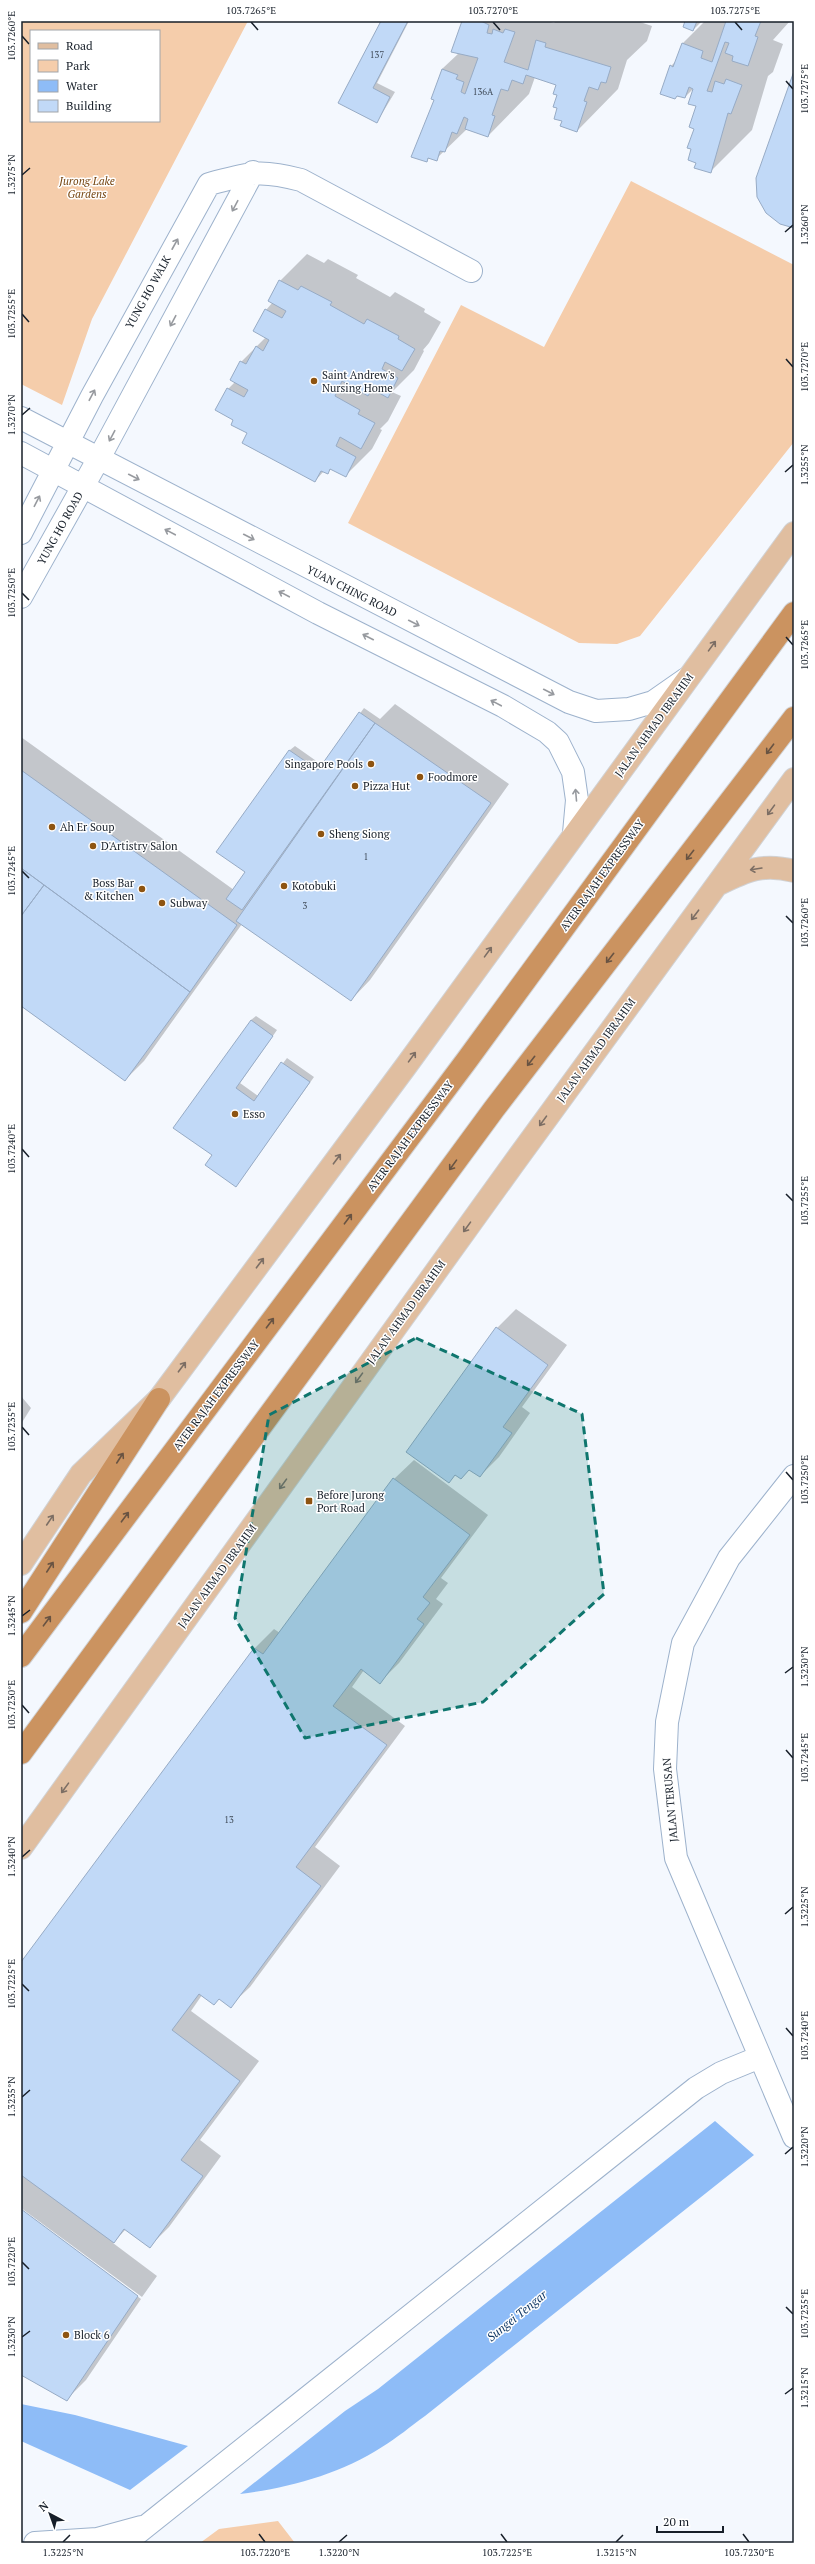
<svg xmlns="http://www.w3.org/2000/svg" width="815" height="2564" viewBox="0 0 815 2564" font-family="'PT Serif',serif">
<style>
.green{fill:#f5cdab;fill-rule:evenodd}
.water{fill:#8ebcf7}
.shadow{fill:#0003}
.building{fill:#c1d9f7;stroke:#97abc5}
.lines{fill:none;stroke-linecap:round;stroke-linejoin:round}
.minor-casing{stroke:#9db2cc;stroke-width:24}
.major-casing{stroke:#d1d2d4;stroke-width:24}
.highway-casing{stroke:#d1d2d4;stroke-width:24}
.minor{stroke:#fff;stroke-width:22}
.major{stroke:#e0bea0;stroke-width:22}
.highway{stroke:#cb9360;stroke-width:22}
.oneway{stroke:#979a9f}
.oneway2{stroke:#7c6e64}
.oneway3{stroke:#685342}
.marked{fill:#0f766e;fill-opacity:0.2;stroke:#0f766e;stroke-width:3;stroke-dasharray:8 5;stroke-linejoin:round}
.ticks{fill:none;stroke:#171f29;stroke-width:1.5}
.poi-dot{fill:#8e5411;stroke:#fff;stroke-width:1.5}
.labels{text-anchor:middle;stroke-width:3;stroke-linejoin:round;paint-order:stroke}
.number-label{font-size:9px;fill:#424e5c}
.park-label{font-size:11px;font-style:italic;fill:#764612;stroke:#fff}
.street-label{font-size:11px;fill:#171f29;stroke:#fff}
.poi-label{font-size:11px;fill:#171f29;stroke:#fff;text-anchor:start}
.water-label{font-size:12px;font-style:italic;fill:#123a67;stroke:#fff}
.neatline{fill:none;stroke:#171f29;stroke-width:1.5}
.ticks-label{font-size:10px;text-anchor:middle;fill:#171f29}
</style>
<rect width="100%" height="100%" fill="#f4f8fe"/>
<!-- green -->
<path class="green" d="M21,21H248L92,319L62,405L21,384ZM31,31H159V121H31Z
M631,181L794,265V442L640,636L617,644L579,643L348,523L461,305L544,347Z
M278,2521L295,2543H200L219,2529Z"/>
<!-- water -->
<path class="water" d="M715,2121L754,2155L425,2416C411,2426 397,2438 382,2447C340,2474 289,2488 240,2494L345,2411L378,2389Z
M21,2404L75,2415L188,2446L130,2490L21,2441Z"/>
<!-- shadow -->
<path class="shadow" d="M382,21H409L377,83L395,92L377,122L340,103Z
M463,21H547L554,23L556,21H637L652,26L647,41L627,60L618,89L577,131L564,121L558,108V85L535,77L529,94L488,136L467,129L436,159L430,157L426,161L442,69L459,53Z
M686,21H702L693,30Z
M705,21H790L773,40L783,44L773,72L768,76L752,130L710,172L698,162L695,128L698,106L695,87L685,97L678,95L675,98L671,66L677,60L682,44Z
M307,254L324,263L328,259L358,275L356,278L390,297L395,292L425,309L424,312L441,322L429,343L423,350L424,351L414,370L392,392L401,396L388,421L380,429L382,430L372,449L345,476L332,468L327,473L324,471L315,481L249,433L235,419L228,389L235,382L241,362L266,337V310L273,302L280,281Z
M395,704L509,784L370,980L351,1000L242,924L144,1061L125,1080L21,1006V737L234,890L246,872L218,852L290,750L295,746L322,765L364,708L380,719Z
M256,1016L277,1030L240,1083L258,1096L287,1058L314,1077L240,1181L213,1155L251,1020Z
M516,1309L567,1345L522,1407L530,1413L499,1457L480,1476L470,1469L461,1478L456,1474L449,1482L497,1328Z
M21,1396L31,1408L21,1424Z
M414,1460L488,1515L441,1578L448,1583L436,1599L443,1604L399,1663L380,1682L364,1670L352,1687L405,1726L315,1847L340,1866L250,1987L230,2006L219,1998L202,1995L191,2011L259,2061L200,2140L221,2156L169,2227L149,2247L126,2229L113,2243L157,2276L142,2297L21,2208V1963L255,1648L274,1629L280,1633L394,1479Z
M21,2210L141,2299L86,2380L67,2399L21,2374Z"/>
<!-- building -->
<path class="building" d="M381,21H408L373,88L390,97L377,123L338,103Z
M462,21H481L489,25L487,33L492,34L493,29L503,33L505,29L515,32L504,62L528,70L536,40L546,43L545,47L611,67L606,83L601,82L598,90L589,87L584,101L587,102L577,132L560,126L562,121L554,119L557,108L553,107L557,95L553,94L556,85L526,75L523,84L512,80L508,91L501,89L492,115L495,116L488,137L465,129L468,119L464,117L457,134L452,132L445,152L440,151L437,161L428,158L427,162L411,157L434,100L431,99L442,69L458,75L456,79L464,82L461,92L465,94L478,58L451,52Z
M685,21H697L693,31L683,27Z
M726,21H761L755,36L758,37L748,66L732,61L733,56L725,53L729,43L725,42L707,91L712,92L715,81L724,84L726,79L742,85L731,114L728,113L711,173L694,168L696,163L688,160L691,149L687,148L694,129L689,127L696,106L688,104L693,89L689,87L685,98L677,96L675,99L660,94L670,65L673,67L682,43L703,51L701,58L712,62Z
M794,71V228L780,224L766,213L757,197L756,178Z
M279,280L298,290L301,286L332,302L330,305L364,324L367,319L399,336L398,339L415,349L402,371L385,362L382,369L398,378L388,398L372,389L368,396L342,381L335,396L360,410L358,414L375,423L361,449L340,437L336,446L356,457L346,477L330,469L328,474L321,471L315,482L242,443L247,433L231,425L233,420L215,410L227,388L244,397L248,390L230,380L240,361L246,364L256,346L263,351L269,340L253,331L265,309L282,318L286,311L268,301Z
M359,712L375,723L242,910L226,899L245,872L216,852L289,750L318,770Z
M375,723L491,803L351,1001L236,921Z
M21,770L237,925L190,992L21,868Z
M21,868L44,885L21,916Z
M44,885L190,992L125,1081L21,1006V916Z
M251,1020L273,1036L236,1088L254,1101L281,1062L310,1082L236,1187L205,1165L212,1155L173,1128Z
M496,1327L548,1365L503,1427L512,1433L480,1477L469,1470L461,1479L455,1475L449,1483L406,1452Z
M393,1478L470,1535L423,1597L430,1603L417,1619L424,1624L380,1684L361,1669L333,1706L387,1745L296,1867L321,1886L231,2008L219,1999L214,2005L199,1994L172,2030L240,2081L181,2160L203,2176L150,2248L124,2229L114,2243L21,2175V1962L254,1648L263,1654Z
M21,2209L138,2296L67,2401L21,2375Z"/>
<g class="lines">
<defs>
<path id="minor" d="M21,418L569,702L596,711L629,709L653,702L686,679
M21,453L318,613L503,706L547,732L558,742L573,772L577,800L574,833
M21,533L92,396L209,184C250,173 259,169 301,180L471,271
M21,597L104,449L253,172
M794,1476L729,1558L683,1643L667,1722L665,1769L676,1858L794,2137
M35,2543L97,2539L141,2527
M125,2543L696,2088L721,2073L760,2057"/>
<path id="major" d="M719,884C747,870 763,863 794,871
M21,1564L81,1474L159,1399L406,1066L794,533
M21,1848L514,1163L794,779"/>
<path id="highway" d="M21,1612L159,1399
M21,1656L467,1060L794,613
M21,1753L494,1109L794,718"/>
</defs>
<!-- minor casing -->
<use href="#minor" class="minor-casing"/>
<!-- major casing -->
<use href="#major" class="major-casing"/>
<!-- highway casing -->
<use href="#highway" class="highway-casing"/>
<!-- minor -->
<use href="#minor" class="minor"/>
<!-- major -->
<use href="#major" class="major"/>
<!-- highway -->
<use href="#highway" class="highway"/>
</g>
<!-- one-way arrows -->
<defs><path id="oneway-shaft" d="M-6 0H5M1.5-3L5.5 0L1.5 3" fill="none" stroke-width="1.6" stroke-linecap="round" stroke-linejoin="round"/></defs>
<g class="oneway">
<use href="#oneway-shaft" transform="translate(235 206) rotate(118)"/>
<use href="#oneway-shaft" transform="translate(175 244) rotate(-61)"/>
<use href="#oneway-shaft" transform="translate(173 321) rotate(118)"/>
<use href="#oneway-shaft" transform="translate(92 395) rotate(-62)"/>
<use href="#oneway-shaft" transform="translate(112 436) rotate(118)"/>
<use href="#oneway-shaft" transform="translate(134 477) rotate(27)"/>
<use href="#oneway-shaft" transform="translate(37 501) rotate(-63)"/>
<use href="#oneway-shaft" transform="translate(170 532) rotate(-152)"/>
<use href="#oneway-shaft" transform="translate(249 537) rotate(27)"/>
<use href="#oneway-shaft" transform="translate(284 594) rotate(-152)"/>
<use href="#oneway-shaft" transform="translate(414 623) rotate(27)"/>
<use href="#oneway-shaft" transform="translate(368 637) rotate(-153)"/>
<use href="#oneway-shaft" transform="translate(549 692) rotate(27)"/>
<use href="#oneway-shaft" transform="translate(496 703) rotate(-152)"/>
<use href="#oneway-shaft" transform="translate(576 795) rotate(-95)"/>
</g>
<g class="oneway2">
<use href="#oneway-shaft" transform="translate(712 646) rotate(-54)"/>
<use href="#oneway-shaft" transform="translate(771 810) rotate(126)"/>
<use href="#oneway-shaft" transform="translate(756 869) rotate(171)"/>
<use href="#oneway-shaft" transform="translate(695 915) rotate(127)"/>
<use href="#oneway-shaft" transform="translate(488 952) rotate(-54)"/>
<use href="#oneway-shaft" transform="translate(412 1057) rotate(-54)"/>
<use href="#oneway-shaft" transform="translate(543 1121) rotate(126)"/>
<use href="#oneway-shaft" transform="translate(337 1159) rotate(-53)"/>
<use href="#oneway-shaft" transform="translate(467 1227) rotate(126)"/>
<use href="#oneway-shaft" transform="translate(260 1263) rotate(-53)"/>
<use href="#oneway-shaft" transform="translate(182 1367) rotate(-53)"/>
<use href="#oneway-shaft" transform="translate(359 1378) rotate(126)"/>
<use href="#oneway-shaft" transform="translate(283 1484) rotate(126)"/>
<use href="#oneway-shaft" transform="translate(50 1520) rotate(-56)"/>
<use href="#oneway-shaft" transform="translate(65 1788) rotate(126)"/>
</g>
<g class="oneway3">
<use href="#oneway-shaft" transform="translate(770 749) rotate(127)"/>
<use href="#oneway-shaft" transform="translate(690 855) rotate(128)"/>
<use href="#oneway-shaft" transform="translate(610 958) rotate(128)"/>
<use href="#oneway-shaft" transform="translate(531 1061) rotate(128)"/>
<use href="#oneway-shaft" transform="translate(453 1165) rotate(126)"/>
<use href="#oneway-shaft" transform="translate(348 1219) rotate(-53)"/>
<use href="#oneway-shaft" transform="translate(270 1323) rotate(-53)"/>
<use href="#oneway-shaft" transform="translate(120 1458) rotate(-57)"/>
<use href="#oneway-shaft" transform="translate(125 1517) rotate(-53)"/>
<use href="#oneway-shaft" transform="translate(50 1567) rotate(-57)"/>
<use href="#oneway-shaft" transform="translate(47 1621) rotate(-53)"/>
</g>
<!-- marked area -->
<path class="marked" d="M416,1338L582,1414L604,1594L483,1702L305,1738L235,1618L269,1415Z"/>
<!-- ticks -->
<path class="ticks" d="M251,22L258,30M493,22L500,30M735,22L742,30M22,36L29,44M786,81L793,89M22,175L30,168M785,232L793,225M22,314L29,322M786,359L793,367M22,415L30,408M785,472L793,465M22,593L29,600M786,637L793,645M22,871L29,878M786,916L793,923M22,1149L29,1157M786,1194L793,1201M22,1427L29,1435M786,1472L793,1480M22,1616L30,1610M785,1673L793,1667M22,1705L29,1713M786,1750L793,1758M22,1857L30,1850M785,1914L793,1907M22,1984L29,1991M786,2028L793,2036M22,2097L30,2090M785,2154L793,2147M22,2262L29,2269M786,2307L793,2314M22,2337L30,2331M785,2394L793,2388M259,2534L265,2542M501,2534L507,2542M743,2534L749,2542M63,2542L70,2535M339,2542L347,2535M616,2542L623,2535"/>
<!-- markers -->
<g class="poi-dot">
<circle cx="314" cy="381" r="4"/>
<circle cx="371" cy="764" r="4"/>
<circle cx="420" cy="777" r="4"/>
<circle cx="355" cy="786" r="4"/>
<circle cx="52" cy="827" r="4"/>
<circle cx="321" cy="834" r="4"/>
<circle cx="93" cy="846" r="4"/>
<circle cx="284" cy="886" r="4"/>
<circle cx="142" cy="889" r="4"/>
<circle cx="162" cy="903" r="4"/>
<circle cx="235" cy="1114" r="4"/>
<rect x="305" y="1497" width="8" height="8" rx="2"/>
<circle cx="66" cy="2335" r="4"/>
</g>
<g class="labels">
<!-- number labels -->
<g class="number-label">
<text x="377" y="58">137</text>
<text x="483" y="95">136A</text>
<text x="366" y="860">1</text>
<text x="305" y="909">3</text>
<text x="229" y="1823">13</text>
</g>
<!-- park labels -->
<g class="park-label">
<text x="87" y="185">Jurong Lake<tspan x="87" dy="13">Gardens</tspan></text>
</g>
<!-- street labels -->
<g class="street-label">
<text transform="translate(148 292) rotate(-61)" y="4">YUNG HO WALK</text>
<text transform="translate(60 528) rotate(-61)" y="4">YUNG HO ROAD</text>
<text transform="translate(352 591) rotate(27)" y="4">YUAN CHING ROAD</text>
<text transform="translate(654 725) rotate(-54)" y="4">JALAN AHMAD IBRAHIM</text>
<text transform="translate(602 875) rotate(-54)" y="4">AYER RAJAH EXPRESSWAY</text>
<text transform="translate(596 1050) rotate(-54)" y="4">JALAN AHMAD IBRAHIM</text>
<text transform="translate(410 1136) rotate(-53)" y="4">AYER RAJAH EXPRESSWAY</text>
<text transform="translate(406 1312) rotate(-54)" y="4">JALAN AHMAD IBRAHIM</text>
<text transform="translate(216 1395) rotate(-53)" y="4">AYER RAJAH EXPRESSWAY</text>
<text transform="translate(217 1576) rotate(-54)" y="4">JALAN AHMAD IBRAHIM</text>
<text transform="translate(670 1800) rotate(-95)" y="4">JALAN TERUSAN</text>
</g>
<!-- poi labels -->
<g class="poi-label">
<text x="322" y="379">Saint Andrew's<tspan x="322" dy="13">Nursing Home</tspan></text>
<text x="363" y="768" text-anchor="end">Singapore Pools</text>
<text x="428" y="781">Foodmore</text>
<text x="363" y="790">Pizza Hut</text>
<text x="60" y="831">Ah Er Soup</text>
<text x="329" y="838">Sheng Siong</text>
<text x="101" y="850">D'Artistry Salon</text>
<text x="134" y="887" text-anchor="end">Boss Bar<tspan x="134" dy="13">&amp; Kitchen</tspan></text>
<text x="292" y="890">Kotobuki</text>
<text x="170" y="907">Subway</text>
<text x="243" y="1118">Esso</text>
<text x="317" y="1499">Before Jurong<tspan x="317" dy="13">Port Road</tspan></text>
<text x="74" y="2339">Block 6</text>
</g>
<!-- water labels -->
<g class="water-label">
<text transform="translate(517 2316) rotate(-39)" y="4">Sungei Tengar</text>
</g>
</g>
<!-- border -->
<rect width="815" height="2564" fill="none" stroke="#ffffff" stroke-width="44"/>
<!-- legend -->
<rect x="30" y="30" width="130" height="92" fill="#ffffff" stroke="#a2a5a9"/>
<rect x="38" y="43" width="20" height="6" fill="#e0bea0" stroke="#a2a5a9"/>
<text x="66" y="50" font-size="12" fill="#171f29">Road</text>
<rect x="38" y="60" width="20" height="12" fill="#f5cdab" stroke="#a2a5a9"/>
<text x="66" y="70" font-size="12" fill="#171f29">Park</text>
<rect x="38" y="80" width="20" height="12" fill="#8ebcf7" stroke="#a2a5a9"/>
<text x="66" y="90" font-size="12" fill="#171f29">Water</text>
<rect x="38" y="100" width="20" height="12" fill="#c1d9f7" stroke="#a2a5a9"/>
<text x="66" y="110" font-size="12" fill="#171f29">Building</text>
<!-- north arrow -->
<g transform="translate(50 2514) rotate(319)" stroke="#ffffff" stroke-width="3" paint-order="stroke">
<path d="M0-3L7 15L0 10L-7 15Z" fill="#171f29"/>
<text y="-6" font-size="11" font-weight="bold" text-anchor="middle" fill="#171f29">N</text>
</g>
<!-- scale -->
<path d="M657 2526v6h66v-6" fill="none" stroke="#171f29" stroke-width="2"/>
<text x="663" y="2526" font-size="12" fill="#171f29" stroke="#ffffff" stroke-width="3" paint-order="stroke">20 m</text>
<rect x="22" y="22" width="771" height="2520" class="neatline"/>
<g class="ticks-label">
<text x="251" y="14">103.7265°E</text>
<text x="493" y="14">103.7270°E</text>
<text x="735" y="14">103.7275°E</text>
<text transform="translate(11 36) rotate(-90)" y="4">103.7260°E</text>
<text transform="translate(804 89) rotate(-90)" y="4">103.7275°E</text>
<text transform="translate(11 175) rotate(-90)" y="4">1.3275°N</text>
<text transform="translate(804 225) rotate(-90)" y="4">1.3260°N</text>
<text transform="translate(11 314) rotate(-90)" y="4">103.7255°E</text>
<text transform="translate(804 367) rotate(-90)" y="4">103.7270°E</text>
<text transform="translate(11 415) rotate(-90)" y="4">1.3270°N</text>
<text transform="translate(804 465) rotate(-90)" y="4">1.3255°N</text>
<text transform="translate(11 593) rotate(-90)" y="4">103.7250°E</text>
<text transform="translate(804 645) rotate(-90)" y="4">103.7265°E</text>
<text transform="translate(11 871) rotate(-90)" y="4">103.7245°E</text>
<text transform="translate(804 923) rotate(-90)" y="4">103.7260°E</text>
<text transform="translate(11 1149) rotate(-90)" y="4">103.7240°E</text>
<text transform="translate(804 1201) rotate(-90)" y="4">103.7255°E</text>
<text transform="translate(11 1427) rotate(-90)" y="4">103.7235°E</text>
<text transform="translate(804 1480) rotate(-90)" y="4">103.7250°E</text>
<text transform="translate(11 1616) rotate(-90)" y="4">1.3245°N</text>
<text transform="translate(804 1667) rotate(-90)" y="4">1.3230°N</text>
<text transform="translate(11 1705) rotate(-90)" y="4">103.7230°E</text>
<text transform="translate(804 1758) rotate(-90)" y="4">103.7245°E</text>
<text transform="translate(11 1857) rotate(-90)" y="4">1.3240°N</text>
<text transform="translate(804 1907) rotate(-90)" y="4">1.3225°N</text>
<text transform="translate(11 1984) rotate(-90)" y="4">103.7225°E</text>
<text transform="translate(804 2036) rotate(-90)" y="4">103.7240°E</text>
<text transform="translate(11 2097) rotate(-90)" y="4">1.3235°N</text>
<text transform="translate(804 2147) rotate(-90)" y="4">1.3220°N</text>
<text transform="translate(11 2262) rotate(-90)" y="4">103.7220°E</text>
<text transform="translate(804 2314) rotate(-90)" y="4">103.7235°E</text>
<text transform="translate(11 2337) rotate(-90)" y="4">1.3230°N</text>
<text transform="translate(804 2388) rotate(-90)" y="4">1.3215°N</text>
<text x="63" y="2556">1.3225°N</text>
<text x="265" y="2556">103.7220°E</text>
<text x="339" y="2556">1.3220°N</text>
<text x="507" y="2556">103.7225°E</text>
<text x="616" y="2556">1.3215°N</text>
<text x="749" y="2556">103.7230°E</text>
</g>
</svg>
